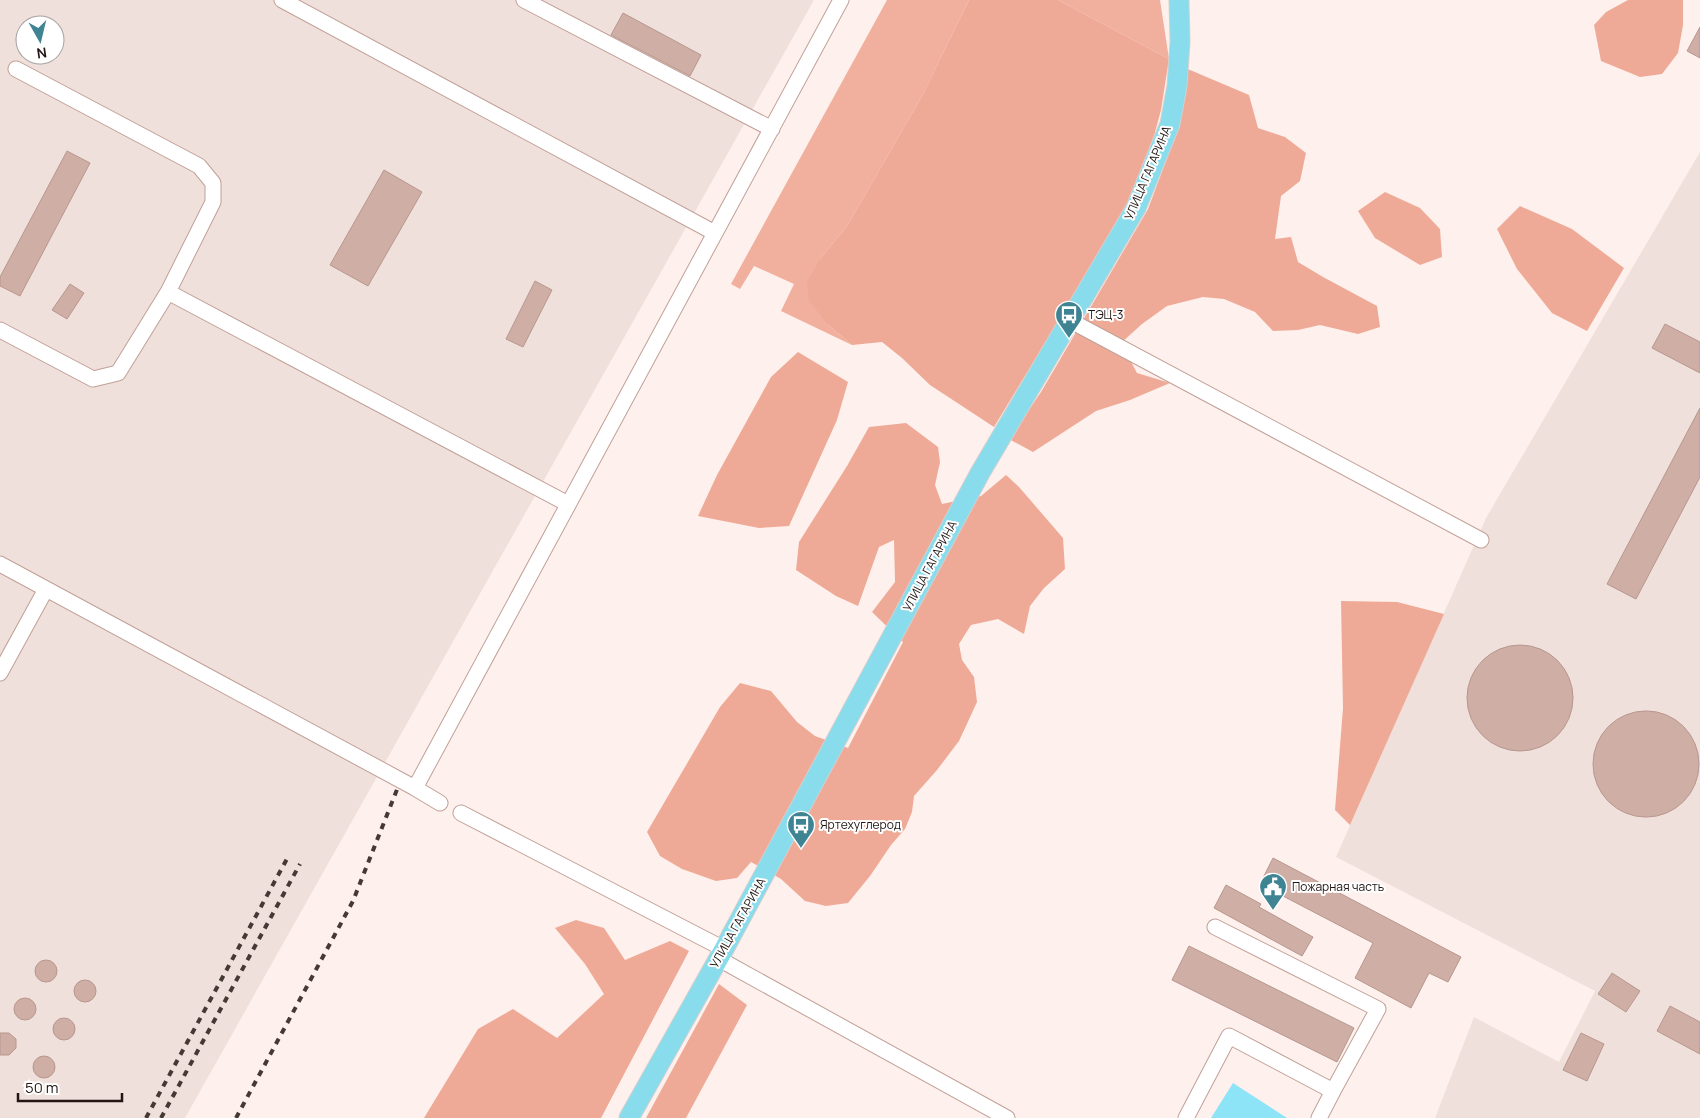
<svg xmlns="http://www.w3.org/2000/svg" width="1700" height="1118" viewBox="0 0 1700 1118" font-family="Manrope,sans-serif">
<style>
.built{fill:#f0e0db;fill-rule:evenodd}
.green{fill:#f1af9d}
.forest{fill:#efaa97}
.water{fill:#8ee4f7}
.building{fill:#cfaea5;stroke:#b7978e}
.lines{fill:none;stroke-linecap:round;stroke-linejoin:round}
.minor-casing{stroke:#c0a097;stroke-width:17}
.major-casing{stroke:#d3d0d0;stroke-width:21}
.minor{stroke:#fff;stroke-width:15}
.major{stroke:#88dcec;stroke-width:19}
.rail{stroke:#453936;stroke-width:4;stroke-dasharray:6 6;stroke-linecap:butt}
.labels{text-anchor:middle;stroke-width:4;stroke-linejoin:round;paint-order:stroke}
.street-label{font-size:12px;fill:#211613;stroke:#fff}
.poi-label{font-size:12px;fill:#211613;stroke:#fff;text-anchor:start}
</style>
<rect width="100%" height="100%" fill="#fef0ec"/>
<!-- built -->
<path class="built" d="M0,0H814L185,1118H0ZM25,25H55V55H25Z
M1700,152V1118H1435L1474,1017L1559,1062L1595,991L1336,857L1486,518Z"/>
<!-- green -->
<path class="green" d="M887,0H969L922,96L847,226L820,259L828,325L852,345L781,311L794,284L754,266L740,289L731,284Z
M1058,0H1160L1169,59Z"/>
<!-- forest -->
<path class="forest" d="M969,0H1058L1169,59L1161,110L1154,136L1123,215L994,427L930,385L902,358L882,342L852,345L828,325L809,300L807,282L820,259L847,226L922,96Z
M1628,0H1683V25L1678,53L1662,74L1640,77L1601,61L1594,25L1606,12Z
M1183,67L1249,95L1258,128L1285,137L1306,153L1300,181L1281,196L1275,239L1291,237L1298,262L1323,277L1377,306L1380,327L1358,334L1320,325L1298,330L1273,331L1255,312L1224,299L1203,297L1167,306L1142,324L1121,343L1137,373L1170,383L1130,400L1096,411L1033,452L1009,439L1041,392L1148,209L1175,137L1180,109Z
M1385,192L1420,208L1440,229L1442,257L1420,265L1375,238L1358,211Z
M1520,206L1572,229L1624,268L1587,331L1552,313L1517,269L1497,229Z
M798,352L848,382L837,420L789,526L759,528L698,516L717,475L771,377Z
M906,423L938,447L940,462L935,485L942,504L981,496L1006,475L1019,487L1063,538L1065,569L1044,588L1030,606L1024,634L998,619L971,625L959,644L962,660L974,677L977,702L959,741L937,770L914,796L912,812L905,829L891,845L870,876L848,903L826,906L805,901L781,879L751,862L737,878L716,881L682,869L660,856L647,832L720,707L740,683L771,691L797,722L815,736L848,748L903,642L872,612L895,582L894,540L879,547L858,606L836,596L796,570L799,542L847,466L869,427Z
M1341,601L1397,602L1444,614L1350,825L1335,810L1343,708Z
M576,920L604,928L625,960L670,941L689,951L601,1118H424L478,1029L513,1009L557,1038L604,994L585,964L555,928Z
M719,984L747,1005L686,1118H646Z"/>
<!-- water -->
<path class="water" d="M1233,1083L1287,1118H1211Z"/>
<!-- building -->
<path class="building" d="M623,13L701,55L690,76L611,35Z
M1700,27V58L1687,51Z
M67,151L90,163L20,296L0,286V277Z
M384,170L422,192L368,286L330,265Z
M535,281L552,290L523,347L506,339Z
M70,284L84,293L67,319L52,310Z
M1665,324L1700,342V373L1652,348Z
M1700,408V477L1636,599L1607,584Z
M1467 698a53 53 0 1 1 106 0a53 53 0 1 1-106 0Z
M1593 764a53 53 0 1 1 106 0a53 53 0 1 1-106 0Z
M1273,858L1461,957L1448,982L1429,973L1411,1008L1355,978L1373,943L1260,884Z
M1226,885L1261,904L1259,907L1313,937L1302,956L1214,908Z
M1189,946L1354,1028L1337,1062L1172,980Z
M35 971a11 11 0 1 1 22 0a11 11 0 1 1-22 0Z
M1612,973L1640,991L1626,1012L1598,994Z
M74 991a11 11 0 1 1 22 0a11 11 0 1 1-22 0Z
M14 1009a11 11 0 1 1 22 0a11 11 0 1 1-22 0Z
M1670,1006L1700,1022V1054L1657,1031Z
M53 1029a11 11 0 1 1 22 0a11 11 0 1 1-22 0Z
M0,1033H9L16,1039V1048L9,1055H0Z
M1581,1033L1604,1044L1587,1081L1563,1070Z
M33 1067a11 11 0 1 1 22 0a11 11 0 1 1-22 0Z"/>
<g class="lines">
<defs>
<path id="minor" d="M282,0L715,233
M524,0L772,129
M16,69L199,166L213,183V202L168,292
M1071,321L1481,540
M0,330L93,379L118,373L168,292L568,504
M0,564L415,788L841,0
M0,673L46,589
M415,788L440,803
M461,813L724,949
M1215,927L1378,1009L1333,1091
M719,959L1007,1118
M1186,1118L1229,1036L1333,1091L1319,1118"/>
<path id="major" d="M629,1118L724,949L980,473L1136,208L1170,124L1177,86L1180,42L1179,0"/>
</defs>
<!-- minor casing -->
<use href="#minor" class="minor-casing"/>
<!-- major casing -->
<use href="#major" class="major-casing"/>
<!-- minor -->
<use href="#minor" class="minor"/>
<!-- major -->
<use href="#major" class="major"/>
<!-- rail -->
<path class="rail" d="M146,1118L288,857
M161,1118L300,864
M236,1118L353,901L398,787"/>
</g>
<!-- icons -->
<defs>
<symbol id="bus-pin" viewBox="-11 -11 22 30"><path d="M0 17L-7.5 6A9.5 9.5 0 1 1 7.5 6Z" fill="#3f8492" stroke="#fff"/><path d="M-5-6H5V4H4V6H2V4H-2V6H-4V4H-5ZM-3.5-4V0h7V-4ZM-3.5 1.2v1.5H-2V1.2ZM2 1.2v1.5H3.5V1.2Z" fill="#fff"/></symbol>
<symbol id="civic-pin" viewBox="-11 -11 22 30"><path d="M0 17L-7.5 6A9.5 9.5 0 1 1 7.5 6Z" fill="#3f8492" stroke="#fff"/><path d="M-.6-6.5H3V-4.5H.6V-3L4-1V1h2V6H-6V1h2V-1L-.6-3ZM-1.2 2.5V6h2.4V2.5Z" fill="#fff"/></symbol>
</defs>
<g fill-rule="evenodd">
<use href="#bus-pin" x="1053" y="299" width="32" height="43"/>
<use href="#bus-pin" x="785" y="809" width="32" height="43"/>
<use href="#civic-pin" x="1257" y="871" width="32" height="43"/>
</g>
<g class="labels">
<!-- street labels -->
<g class="street-label">
<text transform="translate(1148 173) rotate(-67)" y="4">УЛИЦА ГАГАРИНА</text>
<text transform="translate(930 566) rotate(-62)" y="4">УЛИЦА ГАГАРИНА</text>
<text transform="translate(738 923) rotate(-61)" y="4">УЛИЦА ГАГАРИНА</text>
</g>
<!-- poi labels -->
<g class="poi-label">
<text x="1088" y="319">ТЭЦ-3</text>
<text x="820" y="829">Яртехуглерод</text>
<text x="1292" y="891">Пожарная часть</text>
</g>
</g>
<!-- north arrow -->
<g transform="translate(40 40) rotate(172)"><circle r="24" fill="#ffffff" stroke="#a6a2a1"/>
<path d="M0-4L9 19L0 12L-9 19Z" fill="#3f8492"/>
<text y="-8" font-size="14" font-weight="bold" text-anchor="middle" fill="#211613">N</text>
</g>
<!-- scale -->
<path d="M18 1093v8h104v-8" fill="none" stroke="#211613" stroke-width="2.5"/>
<text x="25" y="1093" font-size="15" fill="#211613" stroke="#ffffff" stroke-width="4" paint-order="stroke">50 m</text>
</svg>
